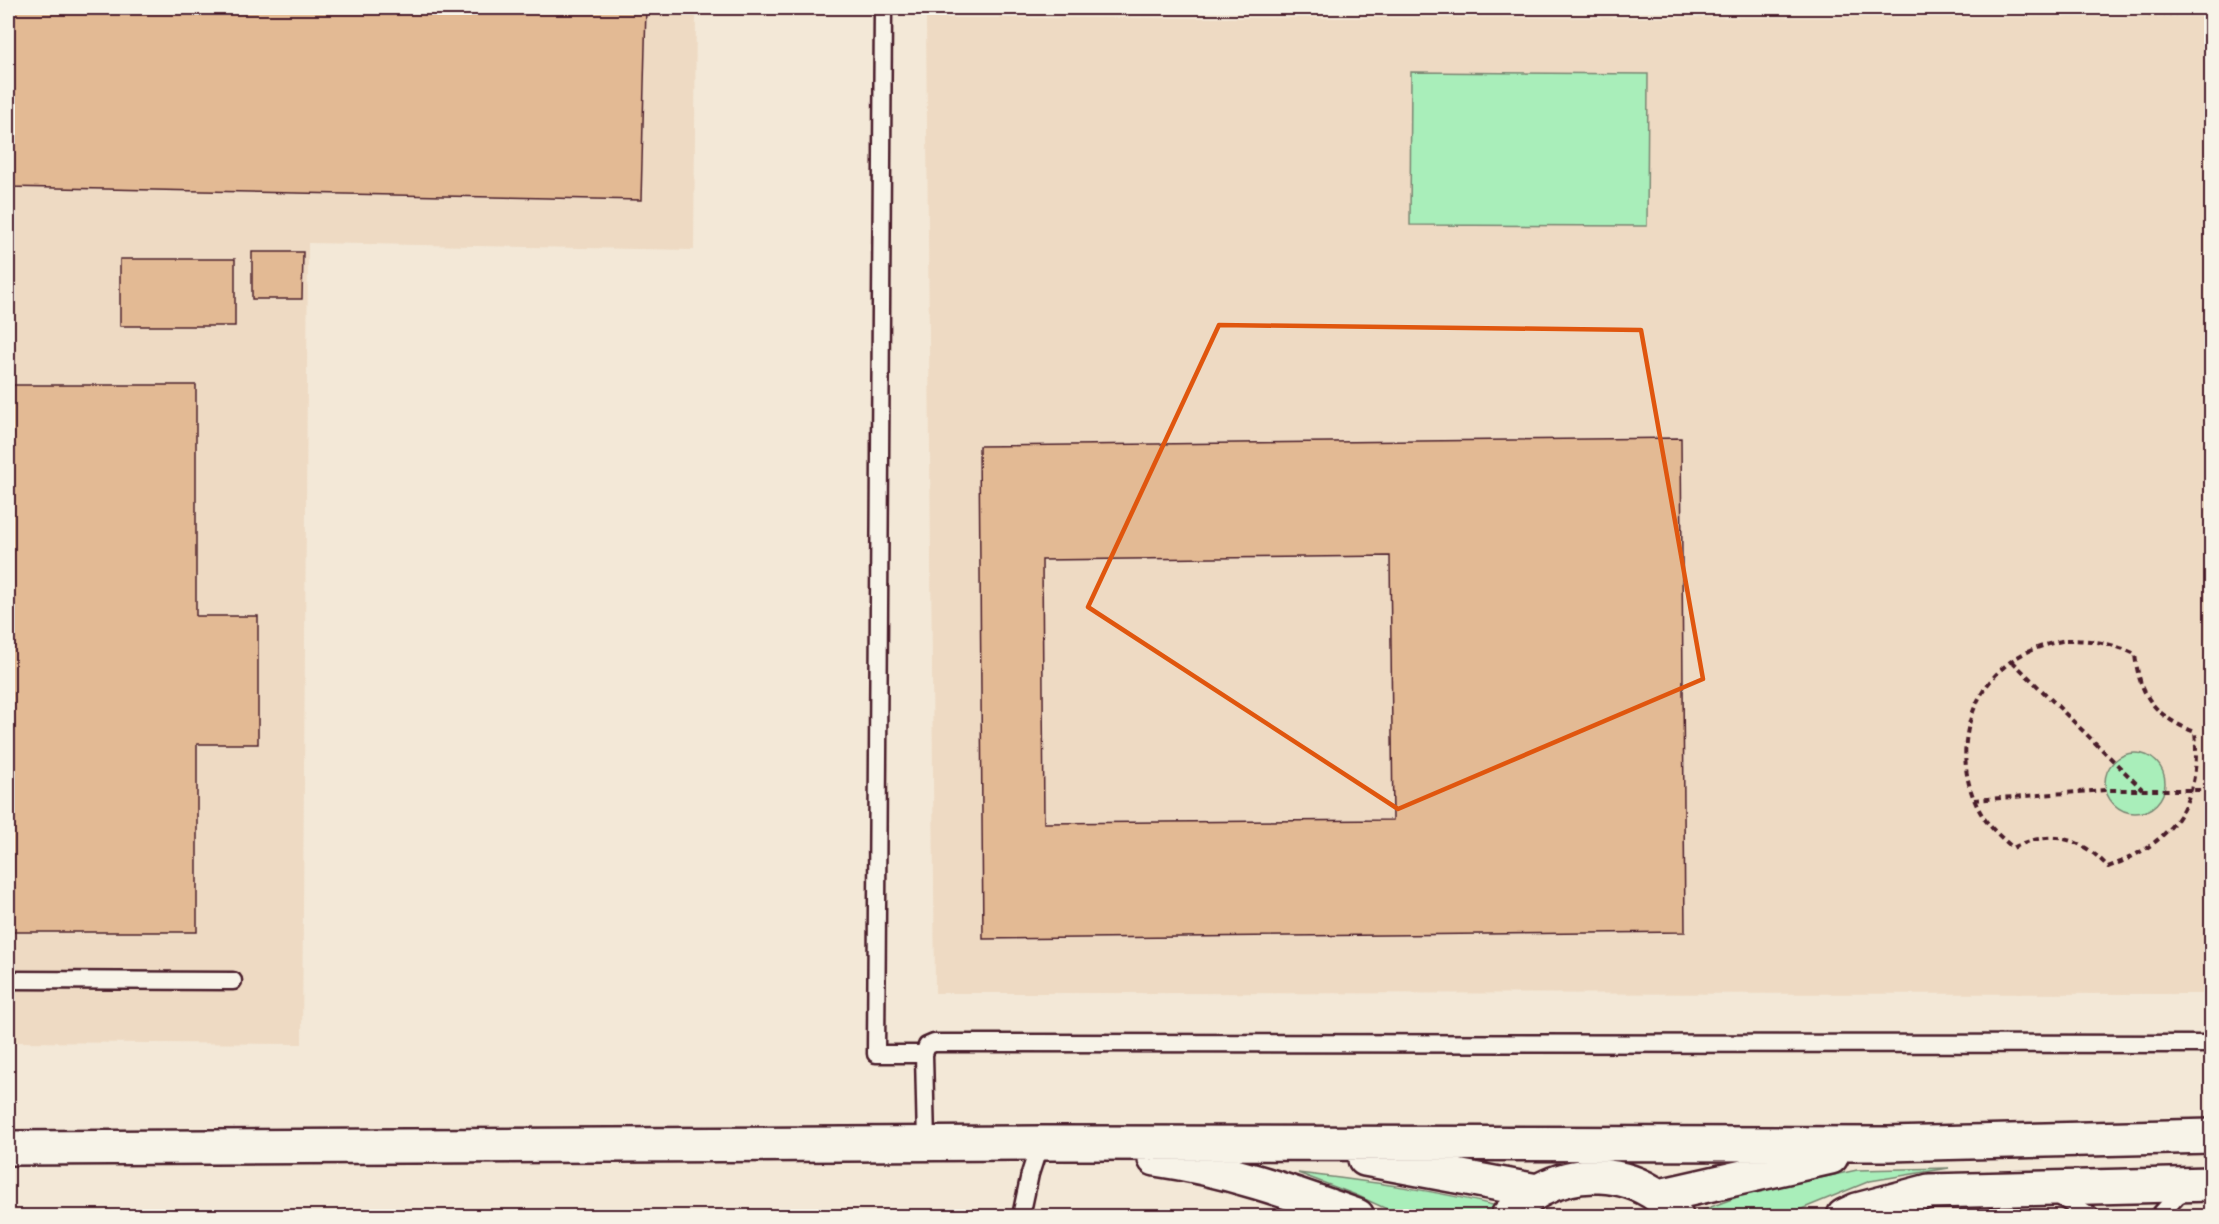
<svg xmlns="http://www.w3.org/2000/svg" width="2219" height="1224" viewBox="0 0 2219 1224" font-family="Pangolin,sans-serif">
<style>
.built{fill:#eedac3}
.green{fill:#a9eeba;stroke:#7a8672;stroke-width:1.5}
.building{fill:#e3ba94;stroke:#4a1f2b;stroke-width:1.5;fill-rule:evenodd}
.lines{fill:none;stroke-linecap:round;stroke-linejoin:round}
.lane-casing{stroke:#4a1f2b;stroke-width:21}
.street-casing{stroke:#4a1f2b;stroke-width:38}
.path{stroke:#4a1f2b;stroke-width:4;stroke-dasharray:6 4.5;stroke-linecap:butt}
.lane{stroke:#f7f3e8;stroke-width:16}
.street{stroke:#f7f3e8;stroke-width:33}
.marked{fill:none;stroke:#e0560e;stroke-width:4.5;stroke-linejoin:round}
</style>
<rect width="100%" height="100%" fill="#f3e8d7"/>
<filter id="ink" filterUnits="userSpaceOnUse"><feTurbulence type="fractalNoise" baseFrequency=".0167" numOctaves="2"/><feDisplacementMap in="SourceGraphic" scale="12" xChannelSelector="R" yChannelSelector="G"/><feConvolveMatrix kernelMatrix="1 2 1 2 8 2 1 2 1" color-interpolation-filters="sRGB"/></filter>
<g filter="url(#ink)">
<!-- built -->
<path class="built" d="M8,8H696L694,250L308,243L302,1044L8,1042Z
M2211,17V994L935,993L926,18Z"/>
<!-- green -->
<path class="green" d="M1411,72L1648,74L1647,226L1410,225Z
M2105 783a30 30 0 1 1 60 0a30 30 0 1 1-60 0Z
M1949,1168L1870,1181L1804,1208L1787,1216H1698L1695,1213L1745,1194L1857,1170Z
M1298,1173C1367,1181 1434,1190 1501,1207L1495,1216H1402L1356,1195Z"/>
<!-- building -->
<path class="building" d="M8,8H646L641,200L8,187Z
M252,252H303L302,299H252Z
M120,259H235V326H120Z
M8,385H196V616H258V744H197V932H8Z
M1681,438L1685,932L983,939L979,446ZM1390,556L1393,820L1044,823L1042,560Z"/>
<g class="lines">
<defs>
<path id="lane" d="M883,8L876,1054H924
M8,980L233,981
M926,1143L924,1054L927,1046L934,1043L2212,1044
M2054,1193L2091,1216
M1021,1216L1030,1174L1040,1143
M2159,1216L2177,1196L2188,1188"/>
<path id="street" d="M8,1148L1040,1143L1888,1144L2212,1136
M1155,1159C1225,1169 1291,1192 1357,1216
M1365,1159L1537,1191
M1659,1196L1831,1157
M1508,1216C1517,1208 1528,1196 1540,1190C1577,1170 1623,1171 1658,1196C1665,1201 1671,1210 1676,1216
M1844,1216L1857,1210L1929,1191L2212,1184"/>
</defs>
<!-- lane casing -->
<use href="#lane" class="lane-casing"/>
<!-- street casing -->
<use href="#street" class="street-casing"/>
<!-- path -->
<path class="path" d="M2066,640C2092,640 2112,643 2135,654C2139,696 2156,717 2195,732C2202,802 2173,843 2108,867C2081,837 2050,829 2013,848C2002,838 1990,828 1982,815C1949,761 1966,684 2023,654C2037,647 2051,643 2066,640Z
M2012,661L2142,789
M1974,800L2105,790H2212"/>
<!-- lane -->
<use href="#lane" class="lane"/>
<!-- street -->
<use href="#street" class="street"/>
</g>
</g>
<!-- marked area -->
<path class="marked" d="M1219,325L1641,330L1703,679L1398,809L1088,607Z"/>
<!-- margin -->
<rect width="2219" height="1224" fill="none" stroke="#f7f3e8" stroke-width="30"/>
<rect x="15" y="15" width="2189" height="1194" fill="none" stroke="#4a1f2b" stroke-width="2" filter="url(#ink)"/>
</svg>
